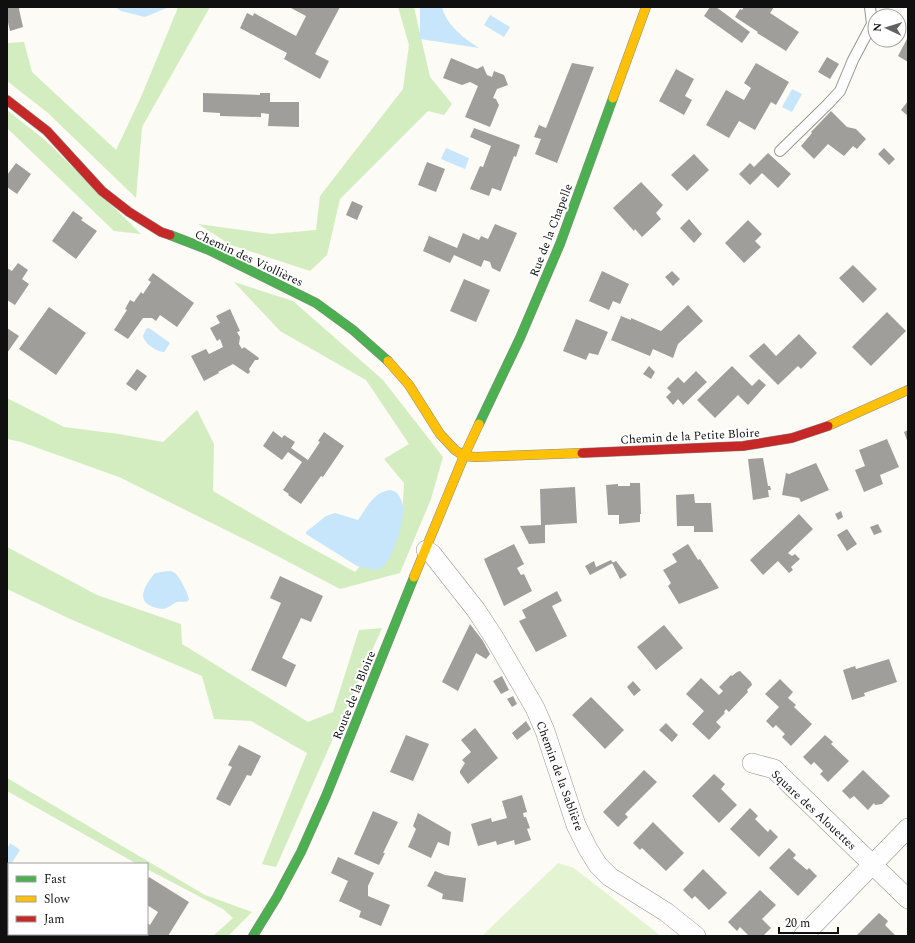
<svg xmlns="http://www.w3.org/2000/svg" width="915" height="943" viewBox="0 0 915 943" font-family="Spectral,serif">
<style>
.green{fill:#e4f4d2}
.forest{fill:#d3edc0}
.water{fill:#c7e5fb}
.building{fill:#a09e9a}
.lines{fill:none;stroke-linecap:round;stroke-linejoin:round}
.lane-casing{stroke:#969693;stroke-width:12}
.street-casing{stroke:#969693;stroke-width:20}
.fast-casing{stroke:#8d8c8a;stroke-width:10}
.slow-casing{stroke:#8d8c8a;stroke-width:10}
.jam-casing{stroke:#8d8c8a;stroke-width:10}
.lane{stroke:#fffefe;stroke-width:10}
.street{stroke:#fffefe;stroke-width:19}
.fast{stroke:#4caf50;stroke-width:9}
.slow{stroke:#ffc107;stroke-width:9}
.jam{stroke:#c62828;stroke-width:9}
.labels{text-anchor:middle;stroke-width:4;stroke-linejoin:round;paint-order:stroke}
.street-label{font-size:12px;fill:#101010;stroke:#fff}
</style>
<rect width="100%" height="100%" fill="#fcfbf5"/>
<!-- green -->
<path class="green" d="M558,863L574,868L661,936H482Z"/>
<!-- forest -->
<path class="forest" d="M177,7H210L142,127L136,198L48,113L7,81V43L24,42L32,72L116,150L141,97L177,10Z
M398,7H414L430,77L452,104L444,115L428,111L340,199L327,255L310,271L231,245L198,224L271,234L316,230L320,196L403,89L409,45Z
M7,110L45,140L141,234L114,231L7,128Z
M234,282L293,301L383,380L443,457L431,499L400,573L340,589L262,548L119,477L21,442L7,439V398L64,427L119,434L163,442L197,410L214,444L213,491L290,536L355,572L402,519L404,483L384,459L409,444L366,380L280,331Z
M7,547L97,595L181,624L182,644L308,722L333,712L359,630L382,628L276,867L262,864L307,753L251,721L214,719L202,676L68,618L7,589Z
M7,778L205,895L252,912L228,936H213L233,918L223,909L147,869V864H137L7,791Z"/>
<!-- water -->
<path class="water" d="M115,7H169L145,17L121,11Z
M420,7H442C446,25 464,38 479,48L420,39Z
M490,15L510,27L504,37L484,25Z
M792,89L802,94L792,112L782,107Z
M446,148L469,158L465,169L441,159Z
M149,328L170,343L164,352C157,352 144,343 143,336L146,329Z
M390,490L396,492C400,496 402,501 403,506C404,523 394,560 379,570L370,569L357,566L306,534V532L326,516L335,513L358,520C367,508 373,492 390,490Z
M168,571C170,571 172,571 175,573C179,576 189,595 189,600C185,603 182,601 177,602C172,604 169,608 163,609C160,609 155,608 151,606C135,600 147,582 155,573Z
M10,843L20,850L11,864H9L7,870V849Z"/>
<!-- building -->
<path class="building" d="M7,7H20L19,9L23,27L10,31L7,18Z
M289,7H340L315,54L329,61L320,79L284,59L287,53L240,28L247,13L253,16L254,13L296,36L306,16Z
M710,7H716L750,32L742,43L704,16Z
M744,7H774L770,13L799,32L786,51L757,33L758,32L735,17L740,9L742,10Z
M908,37V62L898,56Z
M827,57L839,64L830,79L818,72Z
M451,58L477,69L483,66L487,75L492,77L494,71L504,75L508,85L497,89L493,98L496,99L499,105L490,127L465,117L478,86L470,82L462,85L443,78Z
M572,63L594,67L557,163L535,154L541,139L534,137L539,125L546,128Z
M756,63L789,82L776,105L771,102L755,130L739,121L729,138L706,125L726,90L744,100L751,88L744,83Z
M676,69L694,79L685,96L692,100L684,115L659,101Z
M203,93L260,95V93H270V102H299V127L268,126L269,114L261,113V117L220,116V113L203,112Z
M908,101V116L901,110Z
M831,111L847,127L856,129L866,139L857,149L853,146L844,156L828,144L814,159L801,146L812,133L811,132Z
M474,128L520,145L516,157L514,156L501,191L492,188L489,196L470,189L480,166L483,167L491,146L470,137Z
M884,148L895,159L889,165L878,154Z
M768,153L791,174L778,188L762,173L750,185L739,174L750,163L754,167Z
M694,154L709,170L687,191L671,175Z
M427,162L445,169L436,192L418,185Z
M16,163L31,174L17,194L7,187V175Z
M641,182L663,205L656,213L661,219L642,237L635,229L634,231L613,208Z
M352,201L363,206L357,220L346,215Z
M73,211L83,218L81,220L97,231L76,259L52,241Z
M689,219L702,234L694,243L680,228Z
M748,220L762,234L755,241L761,247L744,263L725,243Z
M495,224L517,233L500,272L492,268L490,262L484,260L481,267L454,255L450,263L423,251L429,236L457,248L463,233L479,240L481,236L488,239Z
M18,263L28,270L22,279L29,284L15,305L7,300V268L12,271Z
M853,265L877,289L863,303L839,278Z
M602,271L629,284L620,304L613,301L609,310L589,301Z
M672,271L680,279L673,286L665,277Z
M153,273L194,303L177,327L160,315L156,321L152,318H143L128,339L114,330L127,310L125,309L130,300L134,302L141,292L143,294L151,282L148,280Z
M464,279L490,290L476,322L450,311Z
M688,305L703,321L678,344L673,358L653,349L650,356L611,340L621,316L631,320V318L661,331Z
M49,307L86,333L56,375L19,349Z
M230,309L240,331L237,332L240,337L239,344L242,349L244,347L259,358L258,360H255L249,369L250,372L248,374L233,364L218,372L219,373L204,381L191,356L206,349L209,354L223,347L220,339L217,341L210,328L220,323L216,316Z
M887,312L906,331L871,366L852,347Z
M576,319L608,332L598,355L589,353L586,360L563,351Z
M7,328L19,336L7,353Z
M799,334L817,353L801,369L798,366L778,385L749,356L764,343L776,356Z
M649,366L655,372L651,379L643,374Z
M732,366L752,386L759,379L766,385L748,405L738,395L715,418L697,400Z
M137,369L147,376L136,391L126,384Z
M696,371L707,382L683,405L678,399L673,405L666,397L671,392L667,388L678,377L684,383Z
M908,430V443L904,432Z
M273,431L282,438L284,435L295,442L291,448L308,460L320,442L318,441L324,432L344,446L323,477L321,476L301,504L288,495L289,494L283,490L302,462L288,452L282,460L263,446Z
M887,439L899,467L880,475L883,484L864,492L855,470L865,466L859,450Z
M763,458L768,486H770L771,490H768L769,497L753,500L748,459Z
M816,463L829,490L801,502L799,498L782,495L786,473L789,474Z
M630,483H640L641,514H640V522L619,524V515H608L606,485L618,484V486H630Z
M575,487L577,523L545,525V543L529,544L520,526L541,525L540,489Z
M694,494L695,503H711L713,532H694V526H677L676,495Z
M841,511L843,517L838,520L835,514Z
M799,514L813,529L788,553L792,556L795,554L800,559L791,567L793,570L789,573L778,561L763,575L750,560Z
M878,524L882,532L874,535L870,527Z
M847,529L857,544L847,551L837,535Z
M514,544L524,564L517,568L521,575L524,574L532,591L504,606L484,559Z
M688,544L698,560L700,559L719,588L679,604L668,586L671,583L663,570L677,562L672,554Z
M611,560L613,563L590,575L585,566L594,561L596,567Z
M616,561L627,575L620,579L612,563Z
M280,576L323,596L311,622L301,618L282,658L296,665L286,687L251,670L281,603L270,598Z
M557,591L562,601L552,606L567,636L536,652L519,621L526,618L522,610Z
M470,624L483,641L490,654L486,659L476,653L458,691L442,682Z
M664,625L683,648L656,670L637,647Z
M889,659L897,682L864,693L865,696L852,700L843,670L855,666L856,669Z
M740,671L751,682L752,685L747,690L748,692L729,712L726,709L724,712L725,713L716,722L721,727L709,740L692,724L704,711L686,694L701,678L719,695L723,691L719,687L731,675L732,676L737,672Z
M502,676L509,690L501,694L493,681Z
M780,679L793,692L788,698L796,705L794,707L812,724L791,746L782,737L785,734L776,725L773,728L766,721L779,707L765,694Z
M633,681L641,690L634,696L627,687Z
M513,696L517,704L512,707L507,699Z
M591,697L624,730L605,749L572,715Z
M526,721L531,729L517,740L512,733Z
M666,723L678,735L672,742L659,730Z
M475,728L498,758L468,784L460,773V771L465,763L462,760L471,752L461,740Z
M406,735L429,744L413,781L390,772Z
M825,735L833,742L831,744L849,761L828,782L820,774L823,771L814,762L811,765L803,757Z
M239,745L261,756L251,776L247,775L230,806L216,799L232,767L228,765Z
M644,770L657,782L625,814L628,817L618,827L603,812Z
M863,770L890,796L882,804L875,805L874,803L868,810L854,796L850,799L842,791Z
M714,774L725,784L721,789L737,805L719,823L692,796Z
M522,795L527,812L523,813L524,817H526L530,828L527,829L531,840L515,845L514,840L497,845L496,841L478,846L471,824L491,818L492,822L507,818L502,801Z
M750,808L758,816L755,819L768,832L770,829L778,837L759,857L730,829Z
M373,811L398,822L383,853H385L379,865L354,854Z
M418,813L451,832L449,846L438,842L431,858L408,847L416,829L413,826Z
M653,822L684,853L666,871L642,848L640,850L633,843Z
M789,848L796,855L793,858L807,870L809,868L817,876L798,896L769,868Z
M338,857L374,873L368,886V896L390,905L381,926L359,917L361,911L339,901L348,881L331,873Z
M703,869L727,893L709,910L695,896L692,899L683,890Z
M435,871L445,875L466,878L463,902L442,899L443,894L427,886Z
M149,877L189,902L168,936H139L136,934H147V923L150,925L158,912L147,905V880Z
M760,890L776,905L762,919L771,928L763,936H749L740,927L737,931L728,922Z
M879,913L888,921L885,925L896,936H856Z"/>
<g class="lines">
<defs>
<path id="lane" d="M780,151L828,104L840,91L853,60L872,24L870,7"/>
<path id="street" d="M426,550L432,554L476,610L495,639L535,708L545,731L576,825L588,849L598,865L610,877L666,912L696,936
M752,763L774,769L908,899
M803,936L908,828"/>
<path id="fast" d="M170,235L209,250L316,303L353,330L388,361
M479,424L520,338L560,244L613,98
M253,936L277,897L301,852L326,796L414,577"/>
<path id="slow" d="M613,98L646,7
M388,361L409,385L440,434L455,450L464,456L476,457L582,453
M828,426L908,390
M414,577L464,456L479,424"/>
<path id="jam" d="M7,100L47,131L102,191L129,212L161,232L170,235
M582,453L743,446L792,438L828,426"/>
</defs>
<!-- lane casing -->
<use href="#lane" class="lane-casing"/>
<!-- street casing -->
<use href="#street" class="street-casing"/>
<!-- fast casing -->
<use href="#fast" class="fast-casing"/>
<!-- slow casing -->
<use href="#slow" class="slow-casing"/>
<!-- jam casing -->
<use href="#jam" class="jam-casing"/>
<!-- lane -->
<use href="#lane" class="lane"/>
<!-- street -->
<use href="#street" class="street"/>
<!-- fast -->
<use href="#fast" class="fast"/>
<!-- slow -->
<use href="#slow" class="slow"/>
<!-- jam -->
<use href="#jam" class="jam"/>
</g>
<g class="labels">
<!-- street labels -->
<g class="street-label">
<text transform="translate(551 230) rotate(-69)" y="4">Rue de la Chapelle</text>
<text transform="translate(249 258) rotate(25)" y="4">Chemin des Viollières</text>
<text transform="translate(690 436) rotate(-3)" y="4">Chemin de la Petite Bloire</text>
<text transform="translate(354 695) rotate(-68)" y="4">Route de la Bloire</text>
<text transform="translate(560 776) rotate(70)" y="4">Chemin de la Sablière</text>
<text transform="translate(814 810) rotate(43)" y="4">Square des Alouettes</text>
</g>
</g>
<!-- border -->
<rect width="915" height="943" fill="none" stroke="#101010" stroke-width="16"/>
<!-- legend -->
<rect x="8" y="863" width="140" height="72" fill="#ffffff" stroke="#9f9f9f"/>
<rect x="16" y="876" width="20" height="6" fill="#4caf50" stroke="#9f9f9f"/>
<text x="44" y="883" font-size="12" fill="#101010">Fast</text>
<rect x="16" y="896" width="20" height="6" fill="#ffc107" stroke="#9f9f9f"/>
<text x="44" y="903" font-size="12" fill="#101010">Slow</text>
<rect x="16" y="916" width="20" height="6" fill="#c62828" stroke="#9f9f9f"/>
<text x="44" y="923" font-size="12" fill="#101010">Jam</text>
<!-- north arrow -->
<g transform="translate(887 28) rotate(274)"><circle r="19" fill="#ffffff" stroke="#9f9f9f"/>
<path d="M0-3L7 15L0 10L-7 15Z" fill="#636260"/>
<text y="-6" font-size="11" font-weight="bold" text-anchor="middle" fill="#101010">N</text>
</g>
<!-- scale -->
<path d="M779 927v6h59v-6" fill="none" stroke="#101010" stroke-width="2"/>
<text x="785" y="927" font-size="12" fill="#101010" stroke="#ffffff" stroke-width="3" paint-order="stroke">20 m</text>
</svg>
